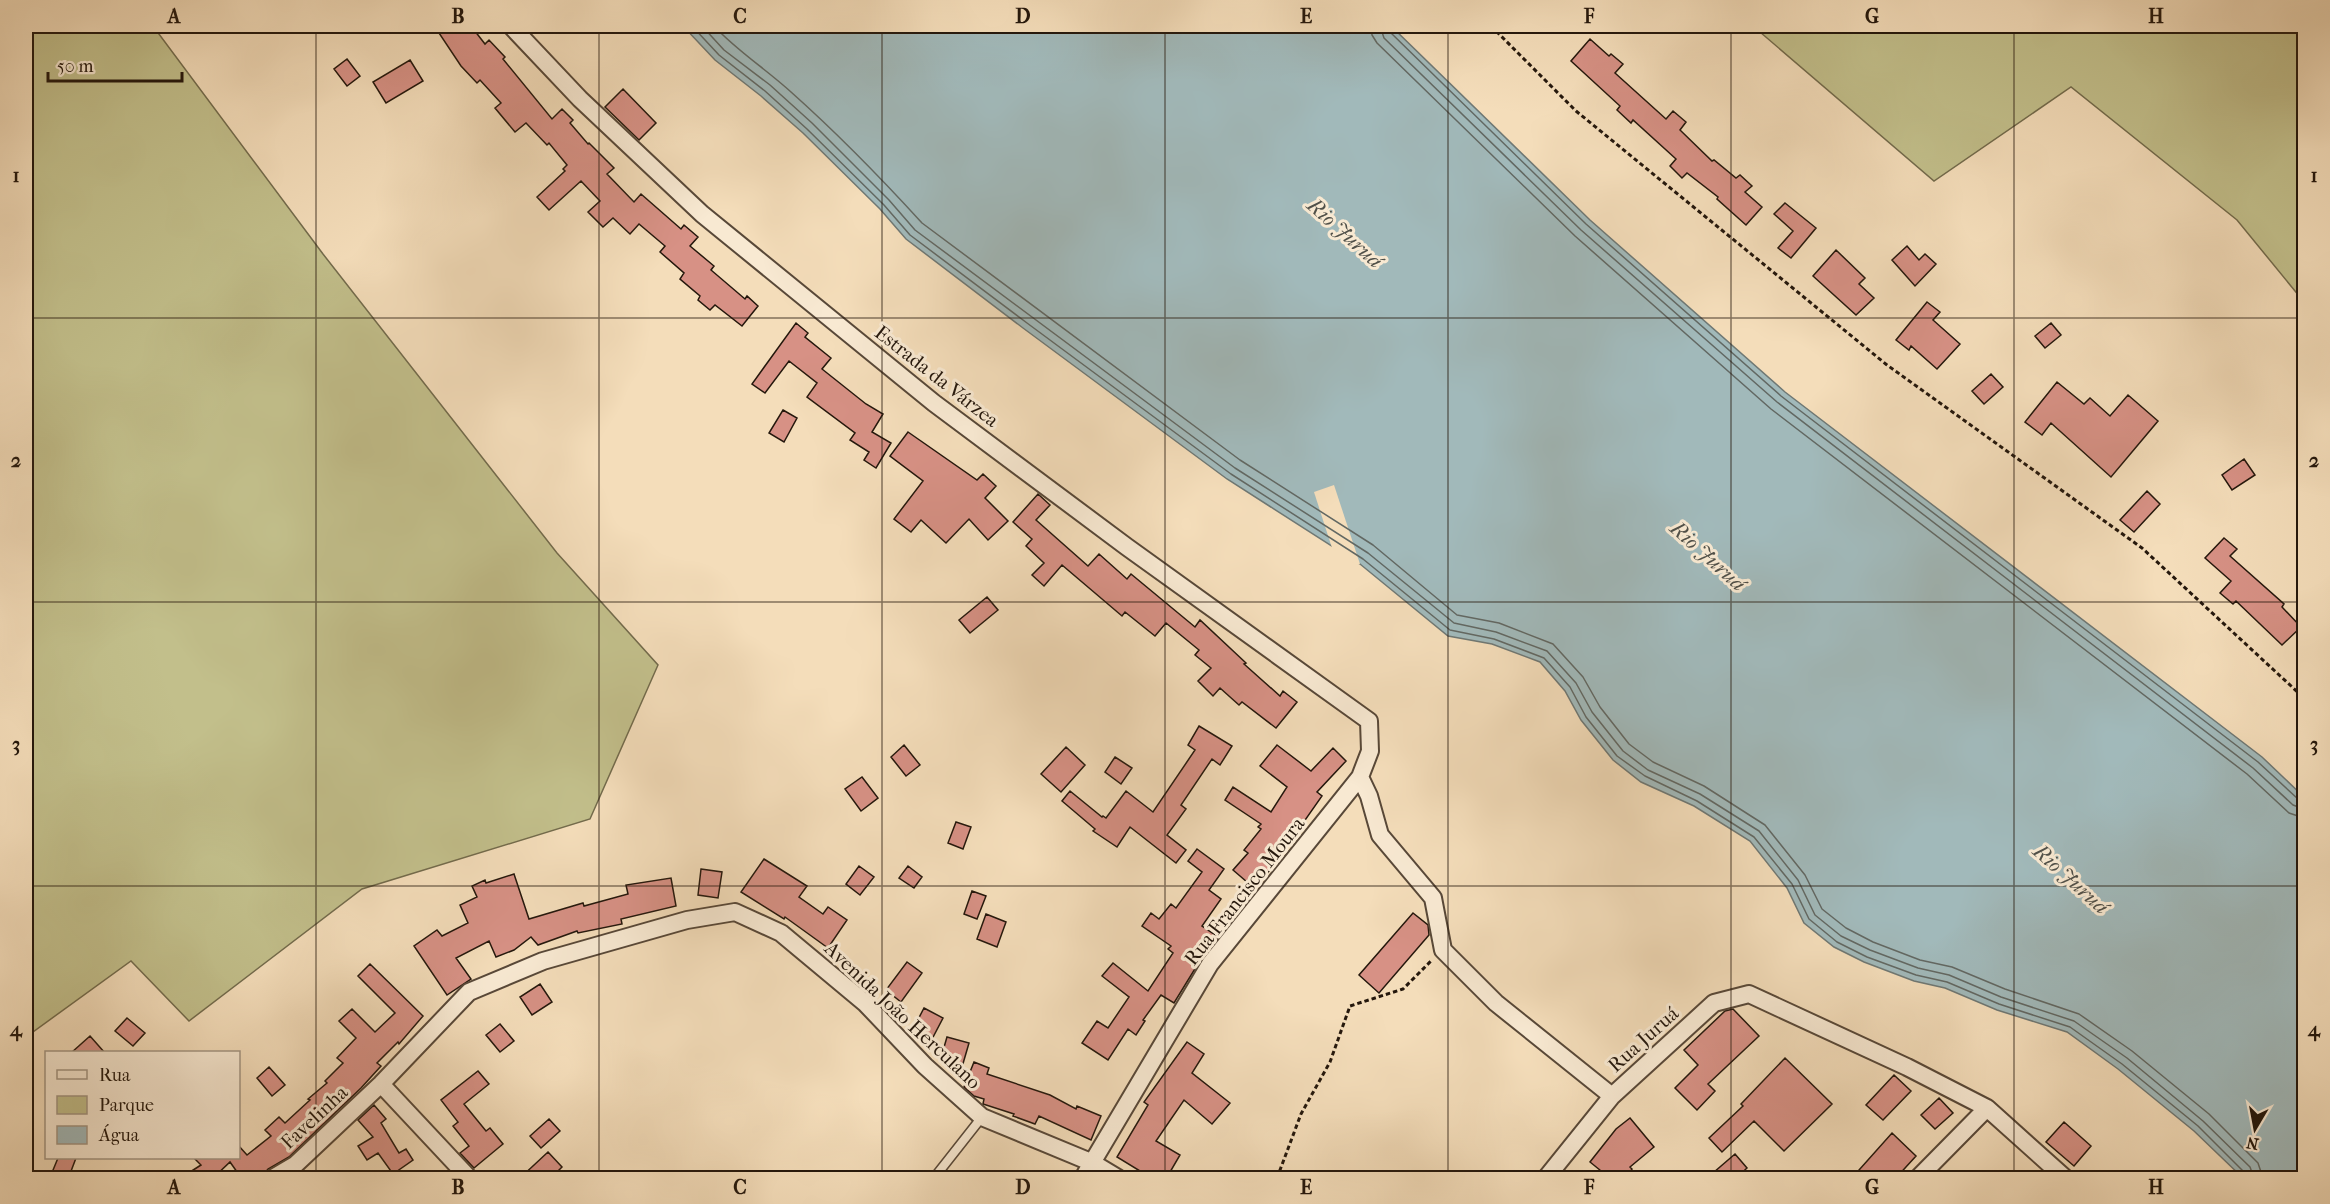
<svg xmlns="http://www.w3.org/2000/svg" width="2330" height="1204" viewBox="0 0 2330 1204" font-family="'IM FELL French Canon',serif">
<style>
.green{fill:#c2bf8b;stroke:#736b4c;stroke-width:1.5}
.water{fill:#a1b9ba;stroke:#6f7874;stroke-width:1.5}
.pier{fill:#f4ddba}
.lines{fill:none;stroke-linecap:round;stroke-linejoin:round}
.shore{stroke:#626863;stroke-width:1.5}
.building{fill:#d79185;stroke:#24170c;stroke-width:1.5}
.lane-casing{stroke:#584838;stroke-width:11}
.street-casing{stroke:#584838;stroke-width:20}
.path{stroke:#24170c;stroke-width:3;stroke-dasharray:4.5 3;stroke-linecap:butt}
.lane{stroke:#f8e9d2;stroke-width:8}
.street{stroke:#f8e9d2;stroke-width:16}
.grid{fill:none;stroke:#24170c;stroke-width:1.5;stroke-opacity:0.55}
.labels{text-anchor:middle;stroke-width:6;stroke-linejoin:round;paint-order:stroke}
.street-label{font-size:20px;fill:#24170c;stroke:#f8e9d2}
.water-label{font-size:21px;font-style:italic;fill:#505049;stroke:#f8e9d2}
.neatline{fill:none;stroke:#24170c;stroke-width:2}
.grid-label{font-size:20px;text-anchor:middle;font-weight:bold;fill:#24170c}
</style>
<rect width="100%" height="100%" fill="#f4ddba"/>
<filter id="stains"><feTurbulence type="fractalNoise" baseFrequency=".00333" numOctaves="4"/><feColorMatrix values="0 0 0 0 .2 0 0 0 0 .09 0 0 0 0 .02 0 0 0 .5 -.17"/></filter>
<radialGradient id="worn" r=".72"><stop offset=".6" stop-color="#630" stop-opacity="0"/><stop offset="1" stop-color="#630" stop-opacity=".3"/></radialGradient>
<!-- green -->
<path class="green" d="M26,26H153L323,254L557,553L658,665L590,819L362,889L189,1021L131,961L26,1037Z
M1753,26H2304V302L2237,220L2071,87L1934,181Z"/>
<!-- water -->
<path class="water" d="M683,26H1391L1590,220L1785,392L2262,757L2304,797V1178H2243L2194,1131L2118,1069L2067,1032L1997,1010L1945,988L1914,981L1864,962L1834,947L1804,923L1787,888L1750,841L1694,806L1641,782L1613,760L1581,720L1565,691L1540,662L1492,644L1448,636L1360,564L1227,479L1023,328L906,239L880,209L803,133L761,96L715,60Z"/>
<!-- pier -->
<path class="pier" d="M1334,485L1360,564L1356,565L1332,548L1314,492Z"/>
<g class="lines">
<!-- shore -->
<path class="shore" d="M692,26L719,55L765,91L807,129L884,205L910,235L1027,323L1231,474L1363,559L1450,630L1494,639L1544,658L1570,687L1586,717L1617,756L1645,776L1697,801L1754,837L1792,884L1809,919L1837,942L1867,957L1916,975L1947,982L1999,1004L2070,1027L2122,1064L2198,1126L2244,1172L2246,1178
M702,26L724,50L770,85L812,123L889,200L915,230L1235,468L1368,553L1454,623L1496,632L1547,651L1576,683L1592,712L1623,751L1648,770L1700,794L1759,831L1798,880L1815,915L1841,936L1870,950L1918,968L1949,975L2001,997L2074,1021L2127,1058L2203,1121L2250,1167L2254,1178
M714,26C737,51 766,69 791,92C837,133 880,177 922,223L1240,460L1373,545L1457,615L1499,623L1553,644L1583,677L1600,707L1629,744L1653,762L1704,786L1765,825L1805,875L1822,909L1846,928L1873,942L1920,960L1952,967L2005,989L2079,1014L2132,1051L2209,1114L2258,1163L2263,1178
M1371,26L1372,35L1377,43L1575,236L1771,409L2247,774L2289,813L2304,818
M1380,26L1384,38L1581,230L1777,402L2253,768L2293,805L2304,809
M1387,26L1390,32L1586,224L1781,396L2258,762L2298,799L2304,801"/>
</g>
<!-- building -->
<path class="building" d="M450,26H471L485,44L489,40L505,57L503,59L552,119L562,109L573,120L570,123L588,144L589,143L614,168L607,174L634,202L641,194L681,229L684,225L698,237L690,246L714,266L711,270L745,299L747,296L758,306L742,326L715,305L710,310L698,300L700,296L680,279L684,273L660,252L665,246L639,224L630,234L613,218L603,227L588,212L600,201L581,181L549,210L537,197L565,171L563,169L567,165L549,143L547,145L526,123L515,132L495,108L501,103L480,80L477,83L461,66L439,33Z
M1590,39L1609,56L1611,54L1623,64L1615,73L1666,119L1673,111L1686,122L1680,130L1712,161L1714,160L1736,178L1740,175L1752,186L1745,192L1762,207L1746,225L1717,199L1718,197L1687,173L1682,178L1670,166L1676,159L1633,120L1631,123L1617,110L1620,106L1571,61Z
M347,59L360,76L347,86L334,69Z
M410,60L423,81L386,103L373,82Z
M623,89L656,123L639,140L605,107Z
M1785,203L1816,228L1791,258L1778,248L1793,231L1774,214Z
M1907,246L1919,260L1925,254L1936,264L1915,286L1892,260Z
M1836,250L1865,278L1859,284L1874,298L1856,315L1813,276Z
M1927,302L1940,312L1933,320L1960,344L1937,369L1911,346L1909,350L1896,340Z
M796,323L808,333L805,337L831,358L822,369L866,404L883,414L872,432L891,443L876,468L864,460L869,452L850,440L855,433L807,397L817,383L789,361L765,393L752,384Z
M2051,323L2061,335L2045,348L2035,336Z
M1991,374L2003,387L1984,404L1972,391Z
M2057,382L2084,404L2090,398L2110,416L2128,395L2158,421L2111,477L2051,423L2042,435L2025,422Z
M783,410L797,418L784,442L769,433Z
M908,432L977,480L983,474L996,486L985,498L1008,521L988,540L969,519L946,543L921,520L911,532L894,519L923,481L890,456Z
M2244,459L2255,475L2232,490L2222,475Z
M2147,491L2160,504L2134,532L2120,520Z
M1038,494L1050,505L1036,520L1088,566L1099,554L1127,579L1131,574L1195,627L1200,620L1246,663L1244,664L1280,696L1283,691L1297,702L1276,728L1242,702L1239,705L1220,688L1213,696L1198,681L1211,668L1195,655L1199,650L1166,623L1155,636L1125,612L1122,616L1062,565L1044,586L1032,575L1044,563L1026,546L1032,539L1013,522Z
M2224,538L2237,549L2230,556L2284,604L2282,607L2301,627L2282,645L2236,601L2233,604L2220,593L2231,581L2205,558Z
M987,597L998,610L970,633L959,620Z
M1199,726L1232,746L1220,765L1212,759L1181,805L1186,809L1167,835L1186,850L1176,863L1130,827L1117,847L1093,831L1095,829L1062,801L1070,791L1102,817L1103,816L1106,818L1126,791L1153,812L1195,750L1188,745Z
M904,745L920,765L906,776L891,757Z
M1277,745L1311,771L1333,748L1346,761L1317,792L1322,796L1270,870L1254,888L1233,870L1248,853L1244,850L1261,829L1258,827L1261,824L1225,800L1233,787L1271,812L1287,787L1260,766Z
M1066,747L1085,765L1061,792L1041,774Z
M1115,757L1132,768L1121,784L1105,772Z
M862,777L878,798L861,811L845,789Z
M956,822L971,827L963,849L948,843Z
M1197,849L1224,869L1209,890L1221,899L1202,926L1218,937L1201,959L1174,1003L1161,995L1143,1020L1145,1021L1136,1035L1128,1029L1108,1060L1082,1043L1097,1021L1108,1028L1129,997L1102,976L1113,963L1148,991L1173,953L1168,949L1171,946L1142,926L1151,913L1159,919L1171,904L1176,908L1202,872L1188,861Z
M764,859L807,886L799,897L823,914L828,907L847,920L828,948L785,917L784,919L741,892Z
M859,866L874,877L860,895L846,884Z
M908,866L922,877L914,888L899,878Z
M701,869L722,872L718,898L698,895Z
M514,874L529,919L583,903L584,906L628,894L626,885L671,878L676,906L621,919L622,924L578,933L577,931L538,945L531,937L514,950L496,957L489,941L456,958L471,979L447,995L414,946L437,930L442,936L468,923L460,905L477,897L472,886L485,880L486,883Z
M972,891L986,896L977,919L964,914Z
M1413,913L1428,925L1429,935L1379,993L1359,975Z
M986,914L1006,922L997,947L977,939Z
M907,962L922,973L901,1002L886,990Z
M370,964L423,1016L399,1044L398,1042L377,1063L381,1066L361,1088L289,1157L268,1169L260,1179H242L230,1162L212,1179H179L201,1165L194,1158H238V1145L247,1155L271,1136L265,1130L279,1117L285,1123L310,1100L308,1099L327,1083L325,1081L343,1063L337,1058L356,1038L339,1021L352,1009L375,1032L395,1013L358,976Z
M540,984L552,1002L532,1015L520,997Z
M924,1008L943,1018L931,1041L912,1031Z
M1733,1009L1759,1036L1708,1084L1715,1091L1697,1110L1675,1088L1698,1065L1684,1050L1725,1011Z
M127,1018L145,1033L133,1046L115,1031Z
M500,1024L514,1041L500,1052L486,1035Z
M90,1036L105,1053H71Z
M947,1037L969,1043L962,1067L940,1061Z
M1187,1042L1204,1054L1192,1073L1230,1103L1212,1124L1184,1100L1156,1141L1180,1155L1166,1179H1142L1145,1174L1117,1157L1148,1105L1144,1102Z
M1785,1058L1832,1104L1784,1151L1754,1121L1722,1152L1709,1138L1743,1106L1741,1104Z
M974,1062L989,1068L987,1074L1050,1095L1076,1109L1077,1106L1101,1116L1091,1140L1039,1116L1035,1124L1013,1116L1014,1114L983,1104L984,1099L974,1096L964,1087Z
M269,1067L285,1085L272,1096L257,1078Z
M478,1071L489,1084L464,1104L486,1131L490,1128L503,1144L474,1168L460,1153L469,1146L453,1126L458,1122L441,1100Z
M1894,1075L1911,1091L1883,1120L1866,1105Z
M1939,1098L1953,1113L1935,1129L1921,1115Z
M374,1105L386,1119L381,1123L399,1153L406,1149L413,1160L393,1174L378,1153L367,1160L358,1146L373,1137L358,1120Z
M1630,1118L1654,1147L1630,1167L1632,1169L1625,1179H1611L1590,1162L1616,1129Z
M549,1119L560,1131L541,1148L530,1136Z
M2064,1122L2091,1146L2074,1166L2046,1142Z
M1892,1133L1916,1156L1895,1179H1851Z
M548,1152L562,1167L550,1179H519Z
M1735,1154L1747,1168L1735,1179H1706Z
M58,1158H76L68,1179L51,1175Z"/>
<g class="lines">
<defs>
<path id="lane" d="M934,1178L982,1117"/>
<path id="street" d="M511,26L580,99L702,214L934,403L1127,547L1369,721L1370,751L1360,777L1210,964L1083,1178
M1360,777L1369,796L1380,835L1433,898L1443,950L1496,1003L1612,1096
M381,1084L469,1178
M273,1178L295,1165L381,1084L469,992L543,961L687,920L735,912L781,933L865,1003L925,1066L982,1117L1093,1163L1118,1178
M1546,1178L1612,1096L1714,1003L1749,994L1907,1067L1987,1108L2065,1178
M1918,1178L1987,1108"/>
</defs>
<!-- lane casing -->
<use href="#lane" class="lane-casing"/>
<!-- street casing -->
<use href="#street" class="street-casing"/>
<!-- path -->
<path class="path" d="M1491,26L1576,111L1887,365L2142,548L2304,698
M1277,1178L1301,1114L1330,1062L1350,1006L1403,989L1431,961"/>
<!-- lane -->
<use href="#lane" class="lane"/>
<!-- street -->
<use href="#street" class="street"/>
</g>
<!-- grid -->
<path class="grid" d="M316,26V1178M599,26V1178M882,26V1178M1165,26V1178M1448,26V1178M1731,26V1178M2014,26V1178M26,318H2304M26,602H2304M26,886H2304"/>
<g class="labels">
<!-- street labels -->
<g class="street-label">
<text transform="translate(937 376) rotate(38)" y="7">Estrada da Várzea</text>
<text transform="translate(1244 891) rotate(-52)" y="7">Rua Francisco Moura</text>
<text transform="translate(903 1015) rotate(43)" y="7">Avenida João Herculano</text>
<text transform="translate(1643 1039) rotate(-42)" y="7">Rua Juruá</text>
<text transform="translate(314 1117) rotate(-43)" y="7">Favelinha</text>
</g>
<!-- water labels -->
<g class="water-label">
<text transform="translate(1345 233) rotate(42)" y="7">Rio Juruá</text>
<text transform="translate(1708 556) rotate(42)" y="7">Rio Juruá</text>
<text transform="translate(2071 879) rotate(42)" y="7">Rio Juruá</text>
</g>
</g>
<!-- margin -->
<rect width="2330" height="1204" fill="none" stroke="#f4ddba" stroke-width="66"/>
<!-- legend -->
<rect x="45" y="1051" width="195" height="108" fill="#f8e9d2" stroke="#a39583" stroke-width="1.5"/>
<rect x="57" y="1070" width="30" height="9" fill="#f8e9d2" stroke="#a39583" stroke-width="1.5"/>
<text x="99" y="1081" font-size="18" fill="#24170c">Rua</text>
<rect x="57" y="1096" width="30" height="18" fill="#c2bf8b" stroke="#a39583" stroke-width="1.5"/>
<text x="99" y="1111" font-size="18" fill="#24170c">Parque</text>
<rect x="57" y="1126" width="30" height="18" fill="#a1b9ba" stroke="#a39583" stroke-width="1.5"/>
<text x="99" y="1141" font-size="18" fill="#24170c">Água</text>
<!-- north arrow -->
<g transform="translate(2255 1129) rotate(190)" stroke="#f8e9d2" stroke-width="4.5" paint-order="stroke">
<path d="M0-4.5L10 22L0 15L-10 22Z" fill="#24170c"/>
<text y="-9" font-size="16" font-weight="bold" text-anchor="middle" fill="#24170c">N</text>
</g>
<!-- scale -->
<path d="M48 72v9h134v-9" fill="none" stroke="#24170c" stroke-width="3"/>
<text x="57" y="72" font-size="18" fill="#24170c" stroke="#f8e9d2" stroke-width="4.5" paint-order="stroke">50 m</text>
<rect x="33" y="33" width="2264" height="1138" class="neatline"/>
<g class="grid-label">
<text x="174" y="23">A</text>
<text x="458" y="23">B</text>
<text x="740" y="23">C</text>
<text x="1023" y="23">D</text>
<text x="1306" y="23">E</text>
<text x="1589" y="23">F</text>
<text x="1872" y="23">G</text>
<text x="2156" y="23">H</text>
<text x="16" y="182">1</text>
<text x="2314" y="182">1</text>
<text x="16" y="467">2</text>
<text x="2314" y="467">2</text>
<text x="16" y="751">3</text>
<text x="2314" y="751">3</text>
<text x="16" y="1036">4</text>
<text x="2314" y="1036">4</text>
<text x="174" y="1194">A</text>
<text x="458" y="1194">B</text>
<text x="740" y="1194">C</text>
<text x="1023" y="1194">D</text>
<text x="1306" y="1194">E</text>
<text x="1589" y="1194">F</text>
<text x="1872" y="1194">G</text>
<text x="2156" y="1194">H</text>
</g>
<rect width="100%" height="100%" filter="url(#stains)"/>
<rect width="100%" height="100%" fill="url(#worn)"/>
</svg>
